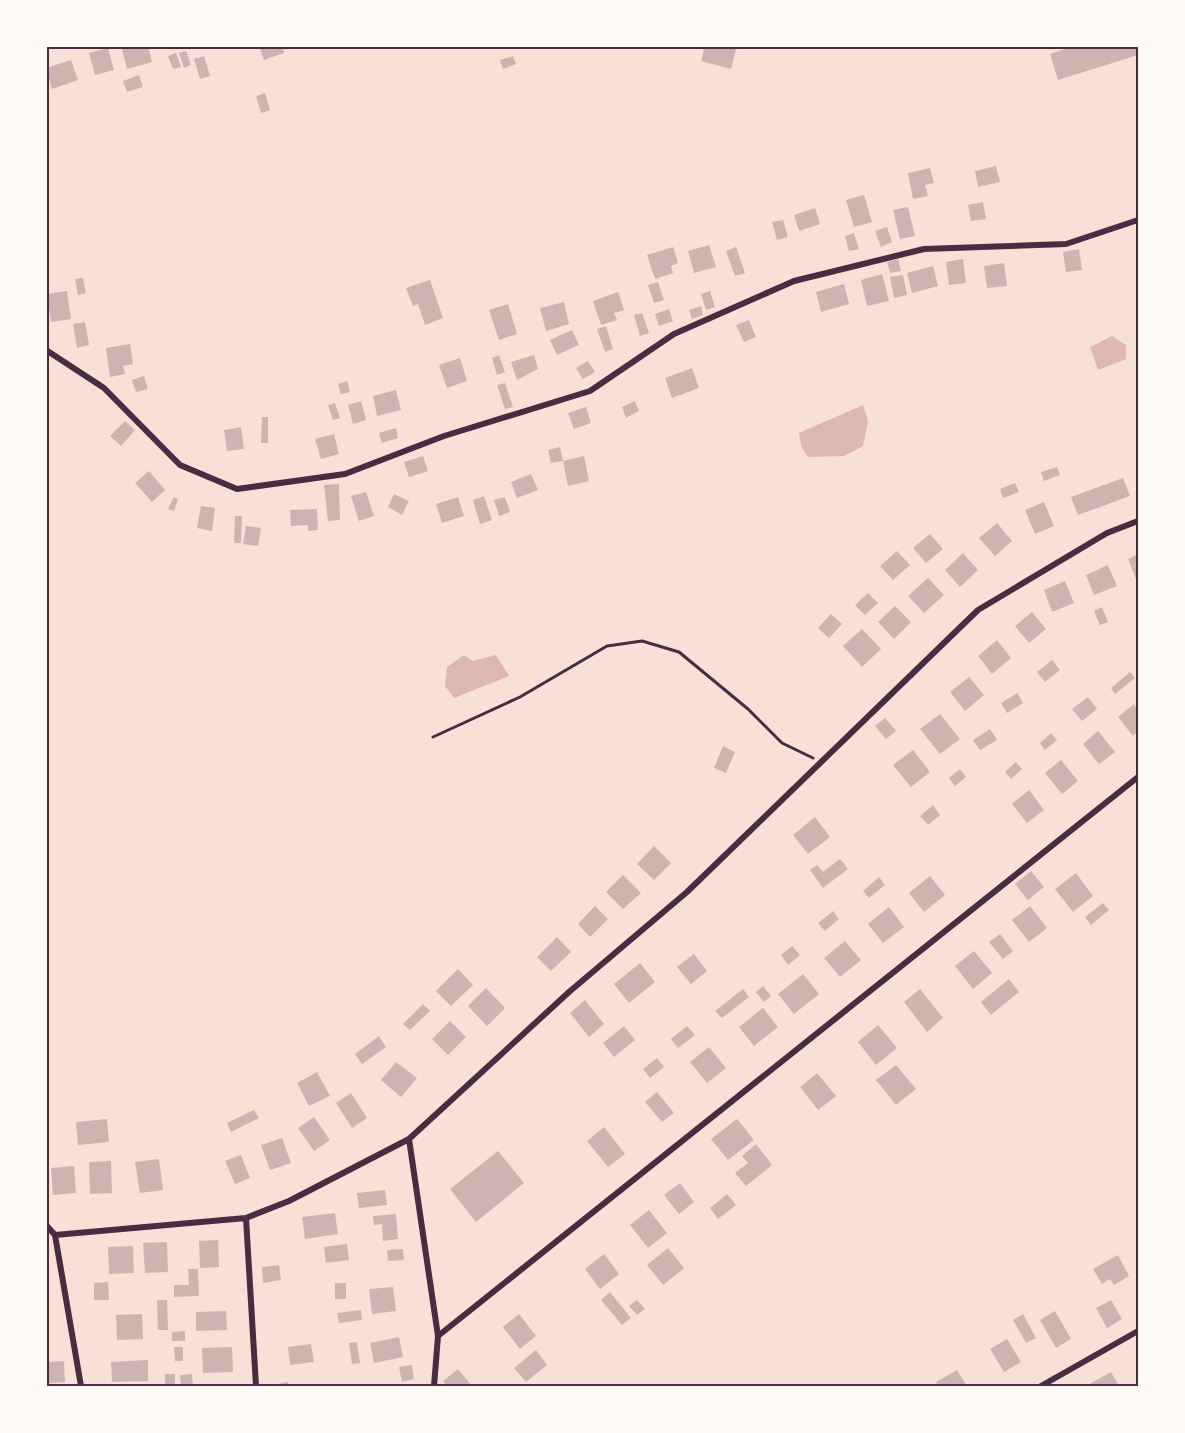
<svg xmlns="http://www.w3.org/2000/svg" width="1185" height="1433" viewBox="0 0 1185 1433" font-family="'Fira Sans',sans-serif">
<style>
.water{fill:#dcb8b0}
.building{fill:#ccb4b1}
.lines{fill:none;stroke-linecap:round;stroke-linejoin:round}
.path{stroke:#4a2c40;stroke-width:3}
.minor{stroke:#4a2c40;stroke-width:6}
.neatline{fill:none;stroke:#4a2c40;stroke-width:2}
</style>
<rect width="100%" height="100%" fill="#f7e1d7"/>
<!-- water -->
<path class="water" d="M1112,336L1126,345V359L1098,370L1090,347Z
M863,405L868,421L863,446L844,456L808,457L801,446L799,433Z
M464,655L473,661L496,655L509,676L454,698L445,686L447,667Z"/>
<!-- building -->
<path class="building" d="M121,46H148L152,62L127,69Z
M259,46H282L284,53L264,60Z
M705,46H737L731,69L701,61Z
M1074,46H1138V55L1058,80L1050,54Z
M108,48L114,70L95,75L89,53Z
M186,51L191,65L184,68L179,53Z
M176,53L181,67L173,69L168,56Z
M204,56L210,76L200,79L194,59Z
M513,56L516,64L503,69L500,60Z
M71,60L78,80L52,89L46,68Z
M139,75L143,87L127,92L123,81Z
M265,93L270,110L261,113L256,96Z
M996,166L1000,182L978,187L975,171Z
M930,168L934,183L925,185L928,196L913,199L908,173Z
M864,195L872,222L854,227L846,200Z
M983,202L986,219L971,221L968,205Z
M908,207L915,236L900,239L893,210Z
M815,208L820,224L799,231L794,215Z
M783,220L788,237L777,240L772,222Z
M887,227L892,242L881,247L875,231Z
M854,233L859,249L849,251L845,236Z
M709,245L716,267L694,273L688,251Z
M673,247L678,263L671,266L673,273L655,279L647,255Z
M736,247L745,273L735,276L726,251Z
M1079,249L1082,270L1066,272L1063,252Z
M898,259L901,271L890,273L887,262Z
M963,259L966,283L949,285L946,262Z
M1004,263L1007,286L987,288L984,266Z
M933,266L938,286L912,293L907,273Z
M882,274L889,301L867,306L861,280Z
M903,275L907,295L894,298L890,277Z
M83,278L86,293L78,295L75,279Z
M430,280L443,318L425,325L418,304L413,306L406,288Z
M658,282L664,300L654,303L648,285Z
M844,284L849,304L821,312L816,292Z
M67,291L71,319L51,322L47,294Z
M710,291L715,307L706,310L701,294Z
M618,292L624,310L614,313L617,320L601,325L593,301Z
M564,302L569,324L546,331L540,308Z
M508,304L517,334L499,340L489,310Z
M701,306L703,315L692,319L689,310Z
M669,309L673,321L659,326L655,314Z
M642,313L649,333L640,336L634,315Z
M749,320L756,337L744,342L736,325Z
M85,322L89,345L77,348L73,324Z
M606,326L613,349L605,352L597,329Z
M572,330L579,345L557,355L550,340Z
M130,344L133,364L123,366L125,374L110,377L106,348Z
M499,355L505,372L497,375L492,358Z
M534,355L538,369L517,380L511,362Z
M460,358L467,381L447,388L439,365Z
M588,361L595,372L583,379L576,368Z
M692,368L699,388L672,398L665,378Z
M144,376L148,389L136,392L132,380Z
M347,381L350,392L341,394L338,384Z
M505,383L513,407L505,409L497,385Z
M396,390L401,410L377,416L373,396Z
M361,401L366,420L353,424L348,405Z
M635,401L639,411L626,418L622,407Z
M335,403L340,418L333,420L328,405Z
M586,407L591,423L574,429L568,413Z
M262,417H268V443H261Z
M125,421L135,430L121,446L110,436Z
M241,427L244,449L227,451L224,430Z
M396,428L398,438L382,443L379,433Z
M334,434L339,454L321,459L315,439Z
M560,447L563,461L551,463L548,450Z
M423,456L428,471L409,477L404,462Z
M584,456L589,481L568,486L563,461Z
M1057,467L1060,475L1044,481L1041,472Z
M149,471L165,490L152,502L135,483Z
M531,474L538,490L517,498L511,482Z
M1123,478L1130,496L1078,515L1071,497Z
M1015,483L1019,492L1003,498L1000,489Z
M339,484L340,520L328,521L324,485Z
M366,492L374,516L359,521L351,496Z
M394,494L409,501L402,515L388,507Z
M484,496L492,520L480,524L473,500Z
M174,497L178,499L174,511L168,509Z
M458,497L464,516L442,523L436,504Z
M505,497L510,512L499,516L494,500Z
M1044,502L1054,526L1035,534L1025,510Z
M201,506L215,508L212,531L197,528Z
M317,509L318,530L308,531V525L291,526L290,510Z
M235,516H242L241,543H234Z
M997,523L1012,541L995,556L979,538Z
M246,526L261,528L258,546L243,544Z
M930,534L943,549L926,563L913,548Z
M897,551L910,565L893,580L880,566Z
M963,553L978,570L960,587L945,570Z
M1138,554V579H1136L1128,559Z
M1108,565L1117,586L1094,595L1086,575Z
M928,578L944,595L924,613L908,596Z
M1065,581L1074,603L1052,612L1044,590Z
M868,593L878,603L865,615L855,605Z
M895,606L911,622L894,639L878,622Z
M1102,607L1108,622L1100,625L1094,611Z
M1032,612L1046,629L1029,643L1015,626Z
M831,614L842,624L829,638L818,628Z
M862,629L881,649L862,667L843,646Z
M997,640L1011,658L992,674L978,656Z
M1052,660L1060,670L1045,682L1037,672Z
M1130,672L1135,678L1115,694L1111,688Z
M969,677L984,695L965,711L950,692Z
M1017,693L1023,703L1007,713L1001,703Z
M1088,697L1097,709L1082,721L1072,709Z
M1134,704L1138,710V731L1133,736L1118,717Z
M940,714L960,739L940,754L920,729Z
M885,718L896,731L886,739L875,726Z
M990,729L997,740L980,750L973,740Z
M1098,731L1115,752L1099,764L1083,744Z
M1051,733L1057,740L1045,750L1040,743Z
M723,746L735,752L726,773L714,768Z
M913,750L930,772L911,787L893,765Z
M1061,760L1078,781L1062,794L1045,773Z
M1016,762L1022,769L1011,779L1005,772Z
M960,769L966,777L955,786L949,778Z
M1029,790L1044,810L1027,823L1012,804Z
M933,805L940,815L928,825L920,816Z
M815,817L830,837L808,854L793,835Z
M654,846L671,863L654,880L637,864Z
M840,859L848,869L823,888L810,870L817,865L823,872Z
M1031,871L1044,887L1028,900L1015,884Z
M1076,873L1093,896L1073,912L1055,889Z
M623,875L641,893L623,909L606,892Z
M930,876L945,895L924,912L909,893Z
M879,877L885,885L869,898L863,891Z
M1103,903L1109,910L1091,925L1085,917Z
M595,906L608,919L590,937L578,924Z
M1030,906L1047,928L1029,942L1012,920Z
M889,907L904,927L883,943L868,924Z
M833,911L839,919L825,931L818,923Z
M1000,934L1013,951L1003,959L989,942Z
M557,937L571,952L551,971L537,957Z
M845,941L861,960L840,977L824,958Z
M792,946L800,955L788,965L781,955Z
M974,951L992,973L973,989L955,966Z
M694,954L707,971L691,984L677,967Z
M640,963L655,982L629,1003L614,984Z
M458,969L473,985L451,1006L436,991Z
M803,974L819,994L794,1014L778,994Z
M1009,979L1019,992L991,1015L981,1002Z
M763,986L771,996L764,1002L756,992Z
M486,988L505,1008L487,1026L468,1006Z
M743,989L749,997L722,1018L715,1011Z
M920,989L943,1018L927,1032L904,1002Z
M585,1000L604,1024L589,1037L570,1013Z
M423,1004L430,1011L410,1030L403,1024Z
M763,1008L778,1027L754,1046L739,1027Z
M450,1021L466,1037L448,1055L432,1039Z
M878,1025L897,1048L876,1065L858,1042Z
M624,1026L635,1040L614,1057L603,1043Z
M687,1026L695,1035L678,1048L671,1039Z
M379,1036L386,1047L362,1064L355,1054Z
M709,1047L726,1068L707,1083L690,1062Z
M657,1058L664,1067L650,1078L643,1069Z
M396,1062L417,1078L401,1097L381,1080Z
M896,1065L916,1089L896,1105L876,1080Z
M317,1072L330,1096L309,1106L297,1083Z
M817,1073L836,1096L818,1110L800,1087Z
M657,1092L674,1113L662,1122L645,1102Z
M351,1093L367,1118L352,1128L336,1103Z
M254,1110L259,1118L231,1132L227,1123Z
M314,1117L330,1140L314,1151L298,1128Z
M107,1119L109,1142L78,1145L76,1122Z
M737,1119L754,1140L728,1160L711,1139Z
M604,1127L625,1154L608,1167L587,1141Z
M282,1138L291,1163L270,1170L261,1145Z
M756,1144L772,1165L746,1186L735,1173L748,1163L742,1156Z
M498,1151L524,1183L476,1222L450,1189Z
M241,1155L250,1178L235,1184L225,1161Z
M159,1159L163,1190L140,1193L135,1162Z
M111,1161L112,1193L90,1194L89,1162Z
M74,1166L76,1193L53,1195L51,1168Z
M680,1183L694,1202L679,1214L664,1195Z
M385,1190L387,1205L359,1208L357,1193Z
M727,1194L736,1205L718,1219L710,1208Z
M649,1210L667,1233L648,1248L630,1225Z
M335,1213L338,1234L305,1239L302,1217Z
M396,1214L398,1239L383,1241L382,1224L374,1225L373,1216Z
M218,1240L219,1267L200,1268L199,1241Z
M167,1242L168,1272L145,1273L143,1243Z
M347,1244L349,1260L326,1263L324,1247Z
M133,1246L134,1273L109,1274L108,1247Z
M668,1248L684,1268L663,1285L647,1265Z
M403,1249L404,1260L388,1261L387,1250Z
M604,1254L619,1274L600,1289L585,1269Z
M1118,1255L1129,1276L1114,1285L1110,1279L1102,1284L1093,1269Z
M279,1265L281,1280L263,1283L262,1267Z
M188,1269H198L199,1296L174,1297V1285H189Z
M108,1282L109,1300H94V1283Z
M335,1283H346V1299H335Z
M393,1287L396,1311L372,1314L369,1289Z
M610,1292L631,1318L622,1325L601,1300Z
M157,1300H167L168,1330H158Z
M637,1300L645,1309L637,1315L629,1306Z
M1111,1300L1122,1319L1107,1328L1096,1308Z
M361,1310L362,1320L339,1323L337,1313Z
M226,1311L227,1330L196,1331V1312Z
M1055,1311L1071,1339L1056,1348L1040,1320Z
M142,1314L143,1339L117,1340L116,1315Z
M519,1314L536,1336L520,1349L503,1327Z
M1023,1314L1036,1338L1026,1343L1013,1320Z
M185,1331V1341H172V1332Z
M399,1337L403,1357L374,1363L370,1343Z
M1007,1339L1021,1362L1004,1372L990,1349Z
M357,1342L360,1363L352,1364L349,1343Z
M311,1344L314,1362L290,1365L288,1347Z
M174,1347H183V1361H175Z
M232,1347L233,1372L203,1373L202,1348Z
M536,1350L547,1365L526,1382L514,1368Z
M148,1360V1381L112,1382L111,1362Z
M64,1361L65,1382L49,1383L48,1362Z
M412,1365L414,1379L402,1382L399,1367Z
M458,1369L472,1386H447L443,1381Z
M957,1370L967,1386H938L936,1382Z
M1111,1372L1119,1386H1086Z
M165,1374H175V1386H165Z
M192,1374L193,1386H181L180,1375Z
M288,1382L289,1386H272V1385Z"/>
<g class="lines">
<!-- path -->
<path class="path" d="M433,737L520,697L607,646L642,641L679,652L748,709L782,743L813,758"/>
<!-- minor -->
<path class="minor" d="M46,350L104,388L180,465L237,489L345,474L444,436L590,391L674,334L794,281L924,249L1066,244L1138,220
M409,1139L569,992L687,892L978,610L1107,533L1138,521
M46,1225L55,1235
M438,1336L1138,777
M81,1386L55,1235L246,1218
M256,1386L246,1218L289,1201L409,1139L438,1336L434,1386
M1041,1386L1138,1331"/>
</g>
<!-- border -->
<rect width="1185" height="1433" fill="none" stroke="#fffaf5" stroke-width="96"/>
<rect x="48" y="48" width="1089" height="1337" class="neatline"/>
</svg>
